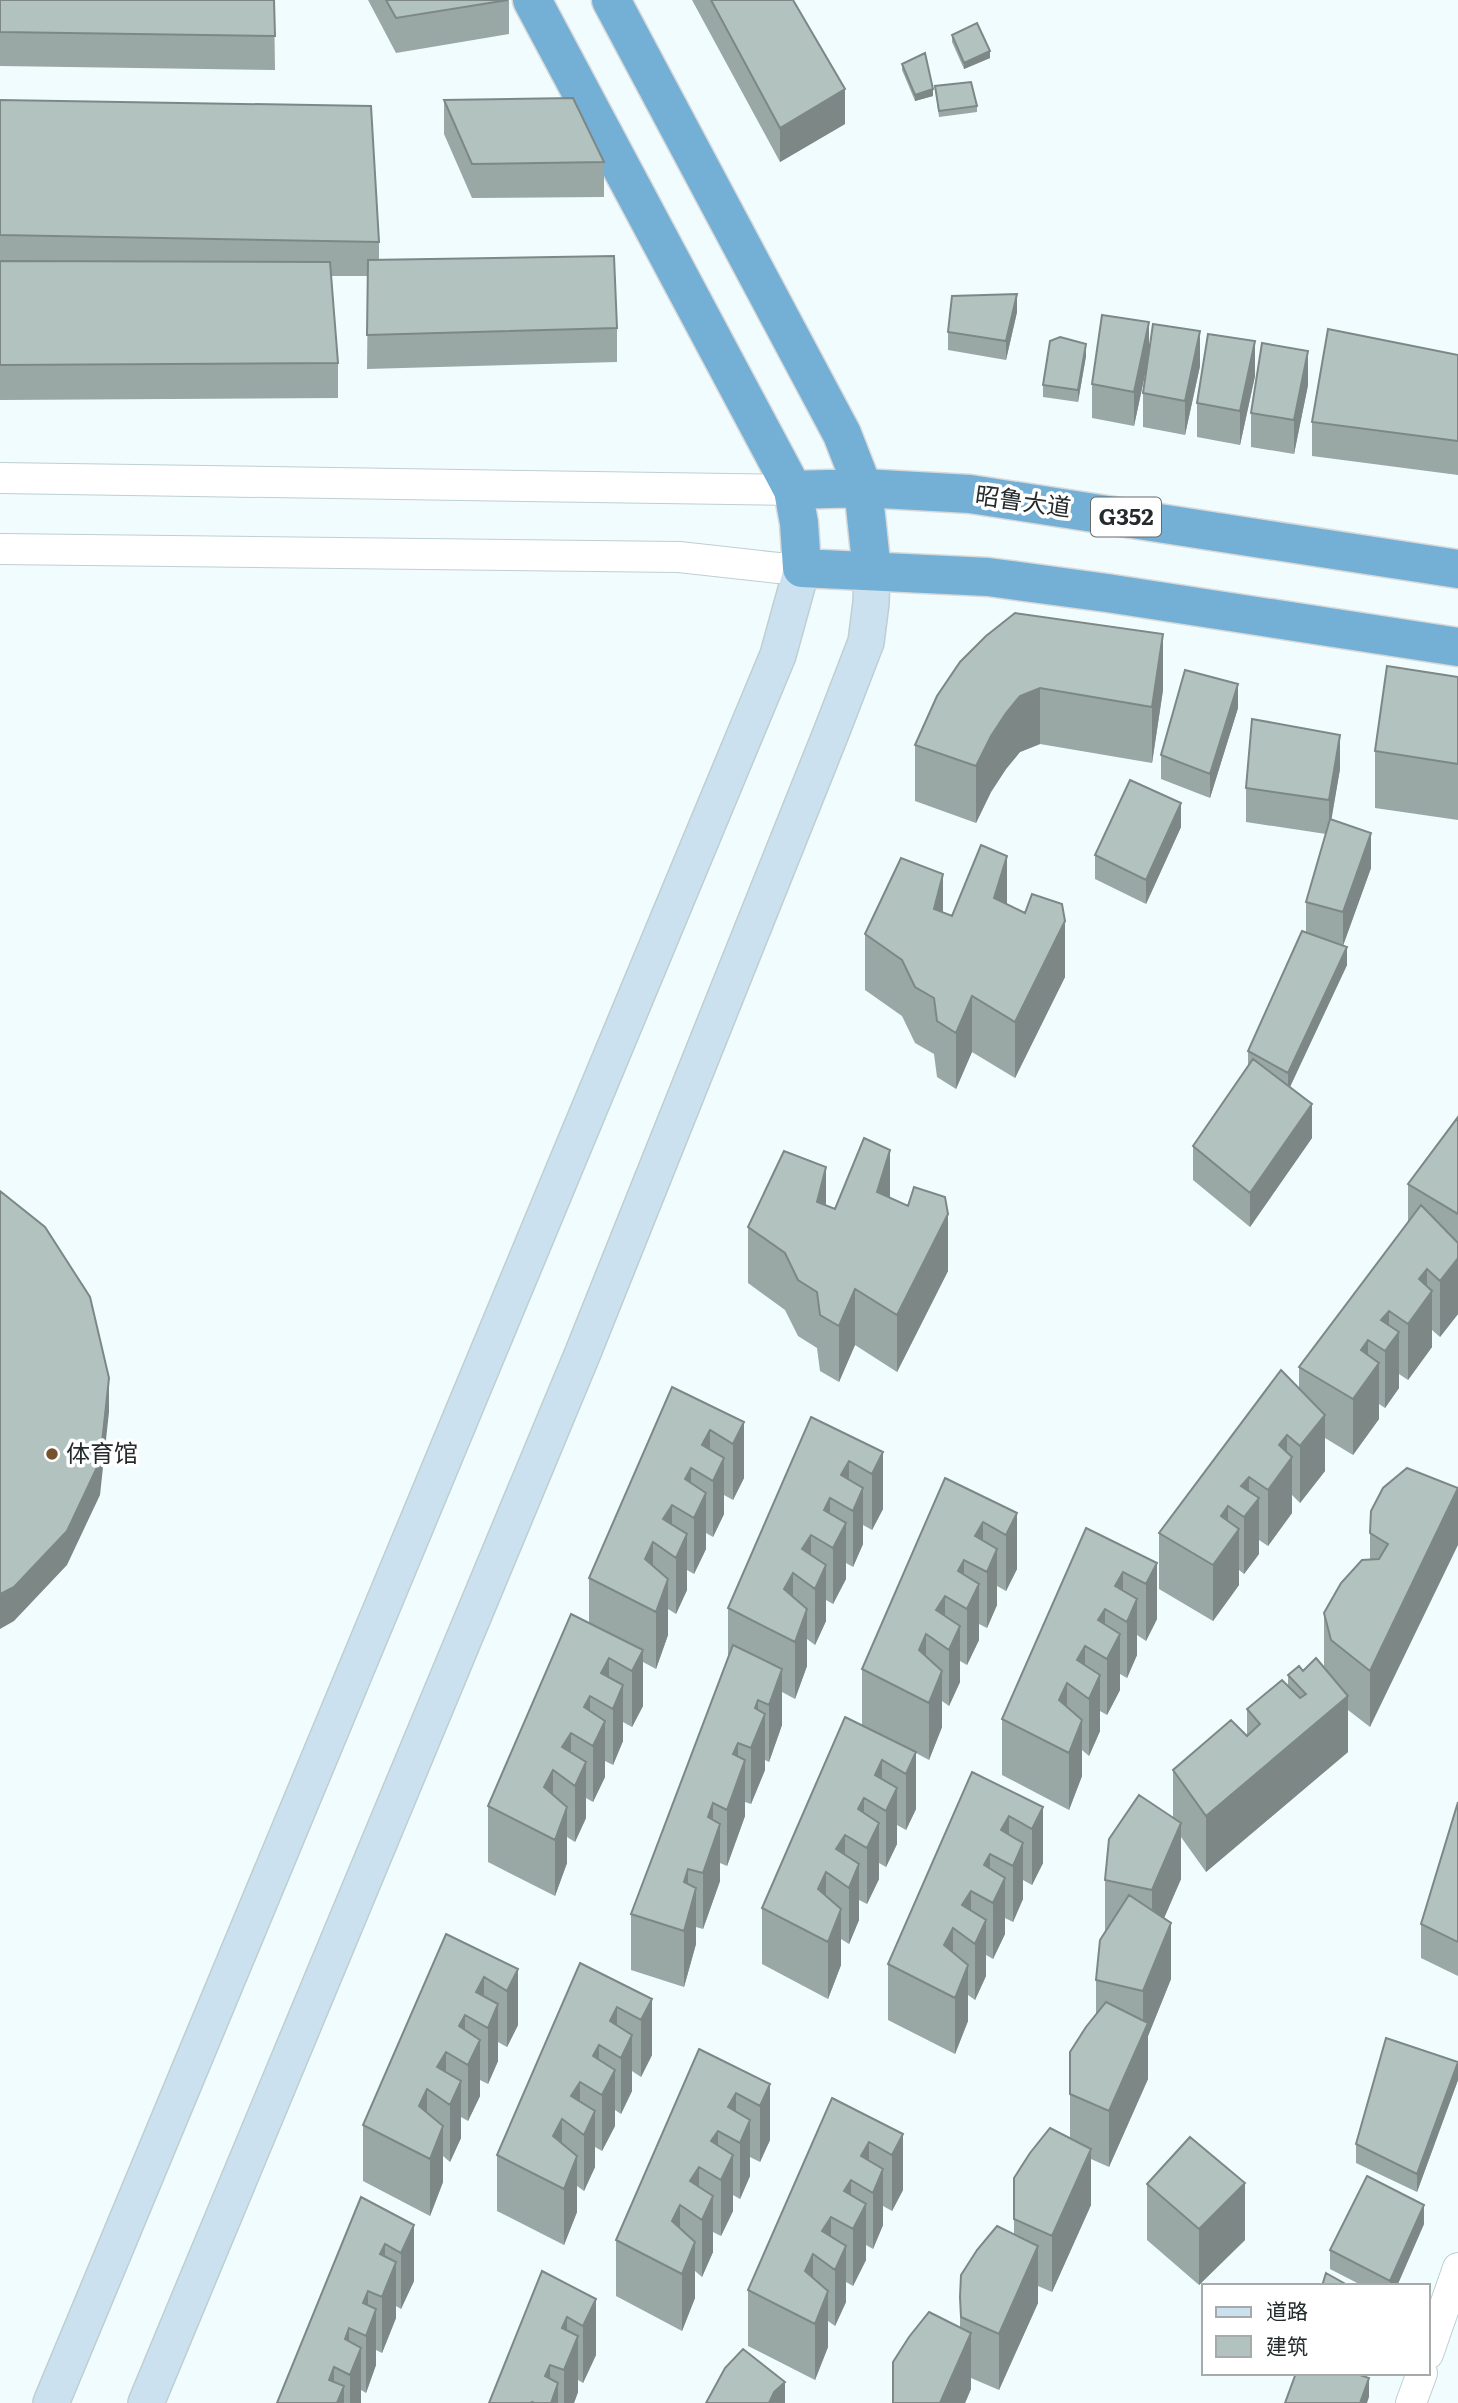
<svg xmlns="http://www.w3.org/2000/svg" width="1458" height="2403" viewBox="0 0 1458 2403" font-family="Literata,'Noto Sans SC',serif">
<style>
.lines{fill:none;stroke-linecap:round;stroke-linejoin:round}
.tertiary-casing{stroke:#becfd2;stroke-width:32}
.secondary-casing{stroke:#becfd2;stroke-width:38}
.trunk-casing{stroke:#d8d9d9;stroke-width:41}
.tertiary{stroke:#fff;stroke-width:30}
.secondary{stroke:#cbe1ef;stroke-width:35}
.trunk{stroke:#74b0d6;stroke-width:38}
.wall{fill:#99a8a4}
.shaded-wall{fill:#7d8886}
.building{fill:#b2c3bf;stroke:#7d8886;stroke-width:2}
.poi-dot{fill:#77522d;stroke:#fff;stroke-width:2.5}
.labels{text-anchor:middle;stroke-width:7;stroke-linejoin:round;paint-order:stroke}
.shield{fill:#fff;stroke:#666b6b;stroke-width:2}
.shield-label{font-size:23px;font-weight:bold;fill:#242b2c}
.street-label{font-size:24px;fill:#242b2c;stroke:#fff}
.poi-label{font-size:24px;fill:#242b2c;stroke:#fff;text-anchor:start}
</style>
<rect width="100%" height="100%" fill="#f1fcfe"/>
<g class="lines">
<defs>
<path id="tertiary" d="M0,478L793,490
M0,549L679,557L778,568H802
M1428,2354L1458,2268
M1411,2403L1422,2373"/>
<path id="secondary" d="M51,2403L778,655L802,568
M146,2403L582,1355L831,733L866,642L871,603L872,571"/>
<path id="trunk" d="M532,0L793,490L799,523L802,568L988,577L1107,593L1458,647
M611,0L842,434L863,488L872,571
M793,490L863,488L970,494L1458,569"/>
</defs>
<!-- tertiary casing -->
<use href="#tertiary" class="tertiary-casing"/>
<!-- secondary casing -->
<use href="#secondary" class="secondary-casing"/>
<!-- trunk casing -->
<use href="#trunk" class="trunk-casing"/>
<!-- tertiary -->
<use href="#tertiary" class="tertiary"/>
<!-- secondary -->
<use href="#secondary" class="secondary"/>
<!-- trunk -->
<use href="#trunk" class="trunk"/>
</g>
<!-- wall -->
<path class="wall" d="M0,0H274L275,70L0,66Z
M368,0H509V34L396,53Z
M692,0H793L845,124L780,162Z
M952,35L990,58L964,69L952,42Z
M902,64L933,96L915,101L902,70Z
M935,86L977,106V112L939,117Z
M0,100L379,242V260L617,328V362L367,369L368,276H331L338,363V398L0,400Z
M444,100L604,162V197L472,198L444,134Z
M1017,312L1006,360L948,350V332Z
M1149,352L1200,366L1185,435L1143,427V393L1146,369L1134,426L1092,418V384Z
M1458,355V475L1312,456V422Z
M1086,356L1078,402L1043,397V385Z
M1255,376L1240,445L1197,437V403Z
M1308,385L1294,454L1251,447V413Z
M960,662L1163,690L1152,763L1040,744L1020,752L1006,769L991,792L976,823L915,801V745Z
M1458,677V820L1375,808V751Z
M1238,708L1210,798L1161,779V755Z
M1340,769L1331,819L1371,868L1343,945L1347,965L1290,1087L1312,1138L1250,1227L1193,1180V1146L1248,1066V1051L1306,933V902L1326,834L1246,822V788Z
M1181,827L1146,904L1095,879V855Z
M1007,904L1065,977L1015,1078L972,1052L956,1089L937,1077L934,1054L915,1043L902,1016L865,990V934L943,912L952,916Z
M1458,1117V1314L1440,1337L1432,1330V1347L1408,1380L1399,1374V1388L1385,1408L1379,1404V1419L1353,1455L1325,1438V1471L1300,1503L1292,1495V1513L1268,1546L1259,1540V1554L1244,1574L1239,1570V1585L1213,1621L1159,1589V1533L1299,1389V1367L1408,1222V1184Z
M890,1197L948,1271L897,1372L855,1345L839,1382L820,1371L817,1348L798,1336L785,1310L748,1283V1227L826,1206L835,1209Z
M672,1387L744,1422V1478L733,1500L724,1495V1514L713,1537L706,1533V1549L694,1574L687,1570V1590L676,1614L668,1609V1635L656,1669L643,1662V1706L632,1727L623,1722V1741L613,1765L605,1761V1777L593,1802L586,1798V1818L575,1842L567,1837V1863L555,1896L488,1862V1806L589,1623V1578Z
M811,1417L883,1452V1509L872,1530L863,1525V1544L853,1567L846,1563V1579L833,1604L826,1600V1621L815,1645L807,1639V1666L795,1699L782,1692V1725L769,1762L765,1760V1770L751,1804L745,1802V1816L727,1866L720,1863V1881L703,1929L696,1927V1944L684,1987L631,1970V1914L728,1657V1608Z
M1407,1468L1370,1727L1348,1710V1752L1206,1872L1181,1837V1879L1164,1918L1171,1979L1148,2036V2079L1109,2167L1091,2159V2205L1052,2292L1038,2286V2303L999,2390L971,2378V2389L965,2403H893L960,2327V2297L1014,2234V2178L1070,2138V2052L1096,2015V1980L1105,1931V1880L1173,1817V1770L1247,1736V1709L1288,1686V1675L1303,1671L1324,1668V1613L1370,1560V1533Z
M945,1478L1017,1513V1569L1006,1591L997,1586V1605L987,1628L979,1624V1640L967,1665L960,1661V1682L949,1706L942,1701V1727L929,1760L916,1753V1809L906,1830L897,1825V1844L886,1867L879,1863V1879L867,1904L859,1900V1920L849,1944L841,1939V1965L828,1999L762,1964V1908L862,1725V1669Z
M1086,1528L1157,1563V1619L1146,1641L1137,1635V1655L1127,1678L1120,1674V1690L1107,1715L1100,1711V1731L1089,1756L1082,1750V1776L1069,1810L1002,1775V1719Z
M972,1772L1043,1807V1863L1032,1885L1023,1880V1899L1013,1922L1005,1918V1934L993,1959L986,1955V1976L975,2000L968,1995V2021L955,2054L888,2020V1964Z
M1458,1802V1976L1421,1958V1924Z
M446,1934L518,1969V2025L507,2047L498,2042V2061L488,2084L480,2080V2096L468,2121L461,2117V2138L450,2162L443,2156V2182L430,2216L363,2181V2125Z
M580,1963L652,1999V2055L641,2077L632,2071V2091L621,2114L615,2110V2126L602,2151L595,2147V2167L584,2191L577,2186V2212L564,2245L497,2211V2155Z
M699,2049L770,2084V2140L760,2162L750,2157V2176L740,2199L733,2195V2211L721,2236L713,2232V2252L702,2277L695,2271V2298L682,2331L616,2296V2240Z
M1458,2080L1417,2192L1356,2163V2144Z
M832,2098L903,2134V2190L892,2211L883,2206V2225L873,2249L866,2245V2260L853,2286L846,2282V2302L835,2326L828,2321V2347L815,2380L748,2346V2290Z
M1147,2184L1245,2240L1199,2285L1147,2240Z
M361,2197L414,2225V2281L401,2309L396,2306V2318L382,2353L376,2350V2365L366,2393L361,2390V2403H277Z
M1424,2224L1397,2286H1363L1330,2269V2250Z
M542,2271L596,2299V2355L583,2383L578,2380V2392L574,2403H489Z"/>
<!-- shaded-wall -->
<path class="shaded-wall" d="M990,51V58L964,69V63Z
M845,89V124L780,162V128Z
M933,89V96L915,101V95Z
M1017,294V312L1006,360V341Z
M1149,322V356L1134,426V392Z
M1200,331V366L1185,435V401Z
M1255,341V376L1240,445V411Z
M1086,344V356L1078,402V390Z
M1308,351V385L1294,454V420Z
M1163,634V690L1152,763V707Z
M1238,684V708L1210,798V774Z
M1040,688V744L1020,752L1006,769L991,792L976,823V766L991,736L1006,713L1020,696Z
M1340,735V769L1329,834V800Z
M1181,803V827L1146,904V880Z
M1371,833V868L1343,946V912Z
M1007,856V912L994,898Z
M943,874V930L934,909Z
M1065,921V977L1015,1078V1022Z
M1347,947V965L1288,1091V1073Z
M972,996V1052L956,1089V1033Z
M1312,1104V1138L1250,1227V1193Z
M890,1150V1206L877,1192Z
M826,1167V1223L817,1202Z
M948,1214V1271L897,1372V1315Z
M1458,1258V1314L1440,1337V1281Z
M1427,1269V1298L1432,1291V1347L1408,1380V1324L1419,1279Z
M855,1289V1345L839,1382V1326Z
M1389,1311V1345L1399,1332V1388L1385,1408V1351L1381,1320Z
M1368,1340V1378L1379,1363V1419L1353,1455V1399L1361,1350Z
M109,1378V1412L100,1495L67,1565L14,1621L0,1629V1594Z
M1325,1415V1471L1300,1503V1446Z
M744,1422V1478L733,1500V1444Z
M710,1430V1479L702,1445Z
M1287,1435V1464L1292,1457V1513L1268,1546V1490L1279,1445Z
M883,1452V1509L872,1530V1474Z
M724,1458V1514L713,1537V1481Z
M849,1461V1509L841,1475Z
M691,1468V1517L685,1479Z
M1249,1477V1511L1259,1498V1554L1244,1574V1517L1241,1486Z
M863,1488V1544L853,1567V1511Z
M1458,1488V1545L1370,1727V1671Z
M706,1493V1549L694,1574V1518Z
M830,1498V1546L824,1510Z
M672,1505V1555L663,1519Z
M1228,1506V1544L1239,1529V1585L1213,1621V1565L1221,1516Z
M1017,1513V1569L1006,1591V1535Z
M983,1522V1570L975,1536Z
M846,1523V1579L833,1604V1548Z
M687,1534V1590L676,1614V1558Z
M811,1535V1586L802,1549Z
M653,1542V1599L645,1559Z
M997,1549V1605L987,1628V1572Z
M964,1560V1607L958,1571Z
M1157,1563V1619L1146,1641V1584Z
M826,1565V1621L815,1645V1589Z
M1123,1572V1620L1115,1586Z
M793,1573V1629L784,1589Z
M668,1579V1635L656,1669V1612Z
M979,1584V1640L967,1665V1609Z
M945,1596V1647L936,1610Z
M1137,1599V1655L1127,1678V1622Z
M807,1609V1666L795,1699V1642Z
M1105,1609V1657L1098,1620Z
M960,1626V1682L949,1706V1650Z
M926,1634V1690L919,1650Z
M1120,1634V1690L1107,1715V1659Z
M1085,1646V1697L1077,1660Z
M643,1650V1706L632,1727V1671Z
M609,1658V1706L601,1673Z
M782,1669V1725L769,1762V1705Z
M942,1671V1727L929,1760V1703Z
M1100,1675V1731L1089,1756V1699Z
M1067,1683V1740L1059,1700Z
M623,1685V1741L613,1765V1709Z
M590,1696V1744L584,1707Z
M1348,1696V1752L1206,1872V1816Z
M758,1700V1731L765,1714V1770L751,1804V1748L755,1708Z
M1082,1720V1776L1069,1810V1753Z
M605,1721V1777L593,1802V1746Z
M571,1733V1783L562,1747Z
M738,1743V1779L745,1760V1816L727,1866V1810L733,1754Z
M916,1752V1809L906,1830V1774Z
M882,1760V1809L875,1775Z
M586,1762V1818L575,1842V1786Z
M553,1770V1827L544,1787Z
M897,1788V1844L886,1867V1811Z
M864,1798V1847L858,1809Z
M713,1803V1845L720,1824V1881L703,1929V1873L708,1817Z
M567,1807V1863L555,1896V1840Z
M1043,1807V1863L1032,1885V1829Z
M1009,1816V1864L1001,1830Z
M879,1823V1879L867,1904V1848Z
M1181,1823V1879L1152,1946V1890Z
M845,1835V1885L836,1849Z
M1023,1843V1899L1013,1922V1866Z
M990,1854V1902L984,1865Z
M859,1864V1920L849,1944V1888Z
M688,1869V1916L696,1888V1944L684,1987V1882Z
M826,1872V1929L818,1889Z
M1005,1878V1934L993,1959V1903Z
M971,1891V1941L962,1905Z
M841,1909V1965L828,1999V1942Z
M986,1920V1976L975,2000V1944Z
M1171,1923V1979L1148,2036V2079L1109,2167V2111L1143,2034V1991Z
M953,1928V1984L944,1945Z
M968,1965V2021L955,2054V1998Z
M518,1969V2025L507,2047V1991Z
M484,1977V2026L476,1992Z
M652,1999V2055L641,2077V2020Z
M498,2004V2061L488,2084V2028Z
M617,2007V2055L610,2021Z
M465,2015V2064L459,2026Z
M632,2035V2091L621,2114V2058Z
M480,2040V2096L468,2121V2065Z
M599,2045V2093L593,2056Z
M446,2052V2102L437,2067Z
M1458,2062V2080L1417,2192V2174Z
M615,2070V2126L602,2151V2095Z
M461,2081V2138L450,2162V2105Z
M580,2082V2132L571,2096Z
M770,2084V2140L760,2162V2106Z
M427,2089V2145L419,2106Z
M736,2093V2141L728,2107Z
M595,2111V2167L584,2191V2135Z
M562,2119V2175L553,2136Z
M750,2120V2176L740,2199V2143Z
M443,2126V2182L430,2216V2159Z
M718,2131V2178L711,2141Z
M903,2134V2190L892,2211V2155Z
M869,2142V2190L861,2156Z
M1091,2149V2205L1052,2292V2236Z
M733,2155V2211L721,2236V2180Z
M577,2156V2212L564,2245V2189Z
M699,2167V2218L690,2181Z
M883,2169V2225L873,2249V2193Z
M851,2180V2228L844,2191Z
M1245,2183V2240L1199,2285V2229Z
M713,2196V2252L702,2277V2220Z
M866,2204V2260L853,2286V2229Z
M680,2205V2261L672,2221Z
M1424,2205V2224L1397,2286H1390V2281Z
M831,2217V2267L822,2231Z
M414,2225V2281L401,2309V2253Z
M695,2242V2298L682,2331V2274Z
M385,2244V2290L396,2262V2318L382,2353V2297L380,2254Z
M846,2246V2302L835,2326V2270Z
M1038,2246V2303L999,2390V2334Z
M813,2254V2310L805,2271Z
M368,2291V2331L376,2309V2365L366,2393V2336L363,2303Z
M828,2291V2347L815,2380V2324Z
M596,2299V2355L583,2383V2326Z
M567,2317V2363L578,2336V2392L574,2403H564V2370L562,2328Z
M349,2328V2375L345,2339Z
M971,2333V2389L965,2403H940Z
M361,2348V2403H350V2375Z
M550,2365V2403L545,2376Z
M334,2367V2403L329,2380Z
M1369,2378V2397L1367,2403H1360Z
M785,2382V2403H769L774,2392Z
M558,2383V2403H551Z
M344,2386V2403H337Z"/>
<!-- building -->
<path class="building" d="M0,0H274L275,36L0,32Z
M386,0H508L396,18Z
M711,0H793L845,89L780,128Z
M977,23L990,51L964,63L952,35Z
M925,53L933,89L915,95L902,64Z
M971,82L977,106L939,111L935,86Z
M573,98L604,162L472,164L444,100Z
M0,100L371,106L379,242L0,235Z
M614,256L617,328L367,335L368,260Z
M0,261L330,262L338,363L0,365Z
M1017,294L1006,341L948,332L952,296Z
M1102,315L1149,322L1134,392L1092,384Z
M1153,324L1200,331L1185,401L1143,393Z
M1328,329L1458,355V441L1312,422Z
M1208,334L1255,341L1240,411L1197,403Z
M1060,337L1086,344L1078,390L1043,385L1050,341Z
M1262,343L1308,351L1294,420L1251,413Z
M1015,613L1163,634L1152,707L1040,688L1020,696L1006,713L991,736L976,766L915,745L937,696L960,662L986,636Z
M1387,666L1458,677V764L1375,751Z
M1185,670L1238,684L1210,774L1161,755Z
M1252,719L1340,735L1329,800L1246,788Z
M1130,780L1181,803L1146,880L1095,855Z
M1330,819L1371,833L1343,912L1306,902Z
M981,845L1007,856L994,898L1025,913L1032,894L1062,904L1065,921L1015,1022L972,996L956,1033L937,1021L934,998L915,987L902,960L865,934L901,858L943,874L934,909L952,916Z
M1302,931L1347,947L1288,1073L1248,1051Z
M1253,1059L1312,1104L1250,1193L1193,1146Z
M1458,1117V1214L1408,1184Z
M864,1138L890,1150L877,1192L908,1206L914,1187L945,1197L948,1214L897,1315L855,1289L839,1326L820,1315L817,1292L798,1280L785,1253L748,1227L784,1151L826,1167L817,1202L835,1209Z
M0,1191L45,1227L90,1297L109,1378L100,1461L67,1531L14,1587L0,1594Z
M1421,1205L1458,1243V1258L1440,1281L1427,1269L1419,1279L1432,1291L1408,1324L1389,1311L1381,1320L1399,1332L1385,1351L1368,1340L1361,1350L1379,1363L1353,1399L1299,1367Z
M1281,1370L1325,1415L1300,1446L1287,1435L1279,1445L1292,1457L1268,1490L1249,1477L1241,1486L1259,1498L1244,1517L1228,1506L1221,1516L1239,1529L1213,1565L1159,1533Z
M672,1387L744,1422L733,1444L710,1430L702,1445L724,1458L713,1481L691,1468L685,1479L706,1493L694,1518L672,1505L663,1519L687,1534L676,1558L653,1542L645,1559L668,1579L656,1612L589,1578Z
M811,1417L883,1452L872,1474L849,1461L841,1475L863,1488L853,1511L830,1498L824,1510L846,1523L833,1548L811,1535L802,1549L826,1565L815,1589L793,1573L784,1589L807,1609L795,1642L728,1608Z
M1407,1468L1458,1488L1370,1671L1331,1640L1324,1613L1341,1583L1362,1560L1379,1559L1388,1544L1370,1533L1371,1511L1383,1488Z
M945,1478L1017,1513L1006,1535L983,1522L975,1536L997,1549L987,1572L964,1560L958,1571L979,1584L967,1609L945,1596L936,1610L960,1626L949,1650L926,1634L919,1650L942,1671L929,1703L862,1669Z
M1086,1528L1157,1563L1146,1584L1123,1572L1115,1586L1137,1599L1127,1622L1105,1609L1098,1620L1120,1634L1107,1659L1085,1646L1077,1660L1100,1675L1089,1699L1067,1683L1059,1700L1082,1720L1069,1753L1002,1719Z
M571,1614L643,1650L632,1671L609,1658L601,1673L623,1685L613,1709L590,1696L584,1707L605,1721L593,1746L571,1733L562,1747L586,1762L575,1786L553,1770L544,1787L567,1807L555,1840L488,1806Z
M733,1645L782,1669L769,1705L758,1700L755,1708L765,1714L751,1748L738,1743L733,1754L745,1760L727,1810L713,1803L708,1817L720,1824L703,1873L688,1869L684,1882L696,1888L684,1931L631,1914Z
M1316,1658L1348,1696L1206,1816L1173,1770L1231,1720L1247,1736L1260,1724L1247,1709L1282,1680L1300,1698L1306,1694L1288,1675L1299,1666L1303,1671Z
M845,1717L916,1752L906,1774L882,1760L875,1775L897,1788L886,1811L864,1798L858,1809L879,1823L867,1848L845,1835L836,1849L859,1864L849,1888L826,1872L818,1889L841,1909L828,1942L762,1908Z
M972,1772L1043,1807L1032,1829L1009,1816L1001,1830L1023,1843L1013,1866L990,1854L984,1865L1005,1878L993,1903L971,1891L962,1905L986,1920L975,1944L953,1928L944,1945L968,1965L955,1998L888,1964Z
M1139,1795L1181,1823L1152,1890L1105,1880L1109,1839Z
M1458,1802V1942L1421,1924Z
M1129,1895L1171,1923L1143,1991L1096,1980L1100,1940Z
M446,1934L518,1969L507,1991L484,1977L476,1992L498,2004L488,2028L465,2015L459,2026L480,2040L468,2065L446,2052L437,2067L461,2081L450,2105L427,2089L419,2106L443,2126L430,2159L363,2125Z
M580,1963L652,1999L641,2020L617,2007L610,2021L632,2035L621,2058L599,2045L593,2056L615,2070L602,2095L580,2082L571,2096L595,2111L584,2135L562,2119L553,2136L577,2156L564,2189L497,2155Z
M1106,2002L1148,2023L1109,2111L1070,2094V2052L1086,2027Z
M1386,2038L1458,2062L1417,2174L1356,2144Z
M699,2049L770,2084L760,2106L736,2093L728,2107L750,2120L740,2143L718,2131L711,2141L733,2155L721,2180L699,2167L690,2181L713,2196L702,2220L680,2205L672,2221L695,2242L682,2274L616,2240Z
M832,2098L903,2134L892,2155L869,2142L861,2156L883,2169L873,2193L851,2180L844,2191L866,2204L853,2229L831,2217L822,2231L846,2246L835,2270L813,2254L805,2271L828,2291L815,2324L748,2290Z
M1050,2128L1091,2149L1052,2236L1014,2219V2178L1030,2153Z
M1190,2137L1245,2183L1199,2229L1147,2184Z
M1367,2176L1424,2205L1390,2281L1330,2250Z
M361,2197L414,2225L401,2253L385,2244L380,2254L396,2262L382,2297L368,2291L363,2303L376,2309L366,2336L349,2328L345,2339L361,2348L350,2375L334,2367L329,2380L344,2386L337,2403H277Z
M997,2226L1038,2246L999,2334L961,2317L960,2297L961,2275L977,2250Z
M542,2271L596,2299L583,2326L567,2317L562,2328L578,2336L564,2370L550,2365L545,2376L558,2383L551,2403H534L532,2402L531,2403H489Z
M1326,2273L1349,2286H1322Z
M929,2312L971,2333L940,2403H893V2362L909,2337Z
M743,2349L785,2382L774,2392L769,2403H706L725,2368Z
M1296,2373H1354L1369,2378L1360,2403H1285Z"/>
<!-- markers -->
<circle class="poi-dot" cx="52" cy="1454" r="7"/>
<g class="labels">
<!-- shield labels -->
<rect class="shield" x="1091" y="497.5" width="70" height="39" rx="5"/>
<g class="shield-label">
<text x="1126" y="525">G352</text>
</g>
<!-- street labels -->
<g class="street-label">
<text transform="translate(1023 502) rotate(8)" y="8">昭鲁大道</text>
</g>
<!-- poi labels -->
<g class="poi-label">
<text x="66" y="1462">体育馆</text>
</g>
</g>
<!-- legend -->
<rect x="1202" y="2284" width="228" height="91" fill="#ffffff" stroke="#a7aaab" stroke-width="2"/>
<rect x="1216" y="2307" width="35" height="10" fill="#cbe1ef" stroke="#a7aaab" stroke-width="2"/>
<text x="1266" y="2319" font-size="21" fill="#242b2c">道路</text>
<rect x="1216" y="2336" width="35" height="21" fill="#b2c3bf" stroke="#a7aaab" stroke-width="2"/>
<text x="1266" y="2354" font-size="21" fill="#242b2c">建筑</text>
</svg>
